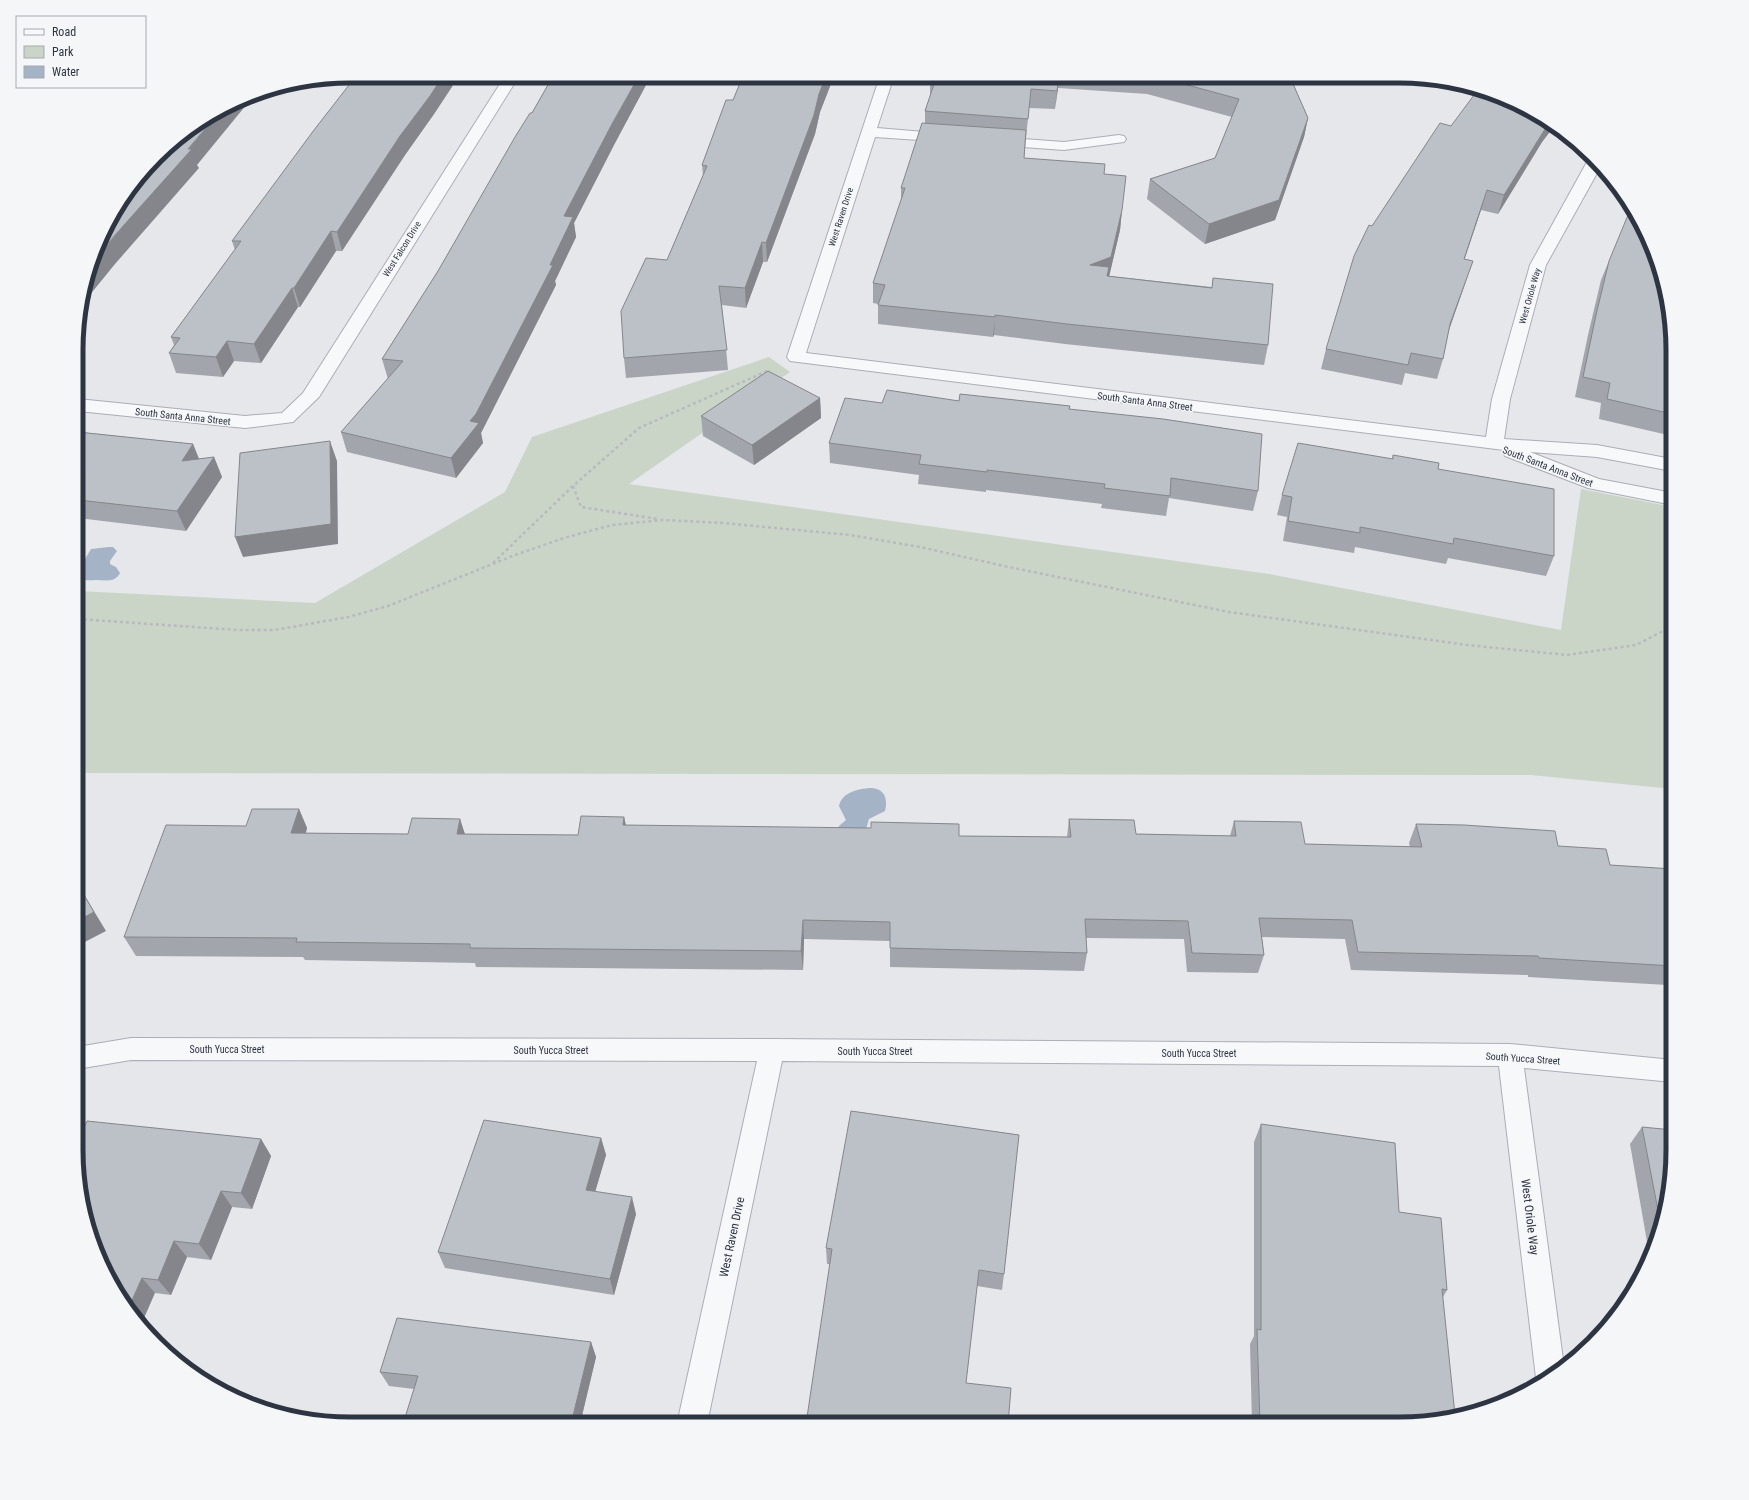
<svg xmlns="http://www.w3.org/2000/svg" width="1749" height="1500" viewBox="0 0 1749 1500" font-family="'Roboto Condensed',sans-serif">
<style>
.green{fill:#cad4c7}
.water{fill:#a4b4c6}
.lines{fill:none;stroke-linecap:round;stroke-linejoin:round}
.minor-casing{stroke:#aaaeb5;stroke-width:2}
.path{stroke:#b7babe;stroke-width:2.5;stroke-dasharray:3 3;stroke-linecap:butt}
.minor{fill:#f7f8f9;fill-rule:evenodd}
.wall{fill:#a2a5ab}
.shaded-wall{fill:#84868b}
.building{fill:#bcc0c7;stroke:#84868b}
.labels{text-anchor:middle;stroke-width:3;stroke-linejoin:round;paint-order:stroke}
.far-street-label{font-size:9px;fill:#2e3542;stroke:#f4f6f8}
.street-label{font-size:10px;fill:#2e3542;stroke:#f4f6f8}
.near-street-label{font-size:12px;fill:#2e3542;stroke:#f4f6f8}
.rim{fill:none;stroke:#2e3542;stroke-width:5}
</style>
<rect width="100%" height="100%" fill="#e5e7eb"/>
<!-- green -->
<path class="green" d="M769,357L790,372L629,484L1269,574L1561,630L1581,489L1673,507V789L1531,775L77,773L78,591L315,603L505,492L532,437Z"/>
<!-- water -->
<path class="water" d="M109,547H113L117,551L110,561V564L116,567L120,573C115,583 106,580 96,580C90,580 85,581 80,579L78,576V566L85,559L91,549Z
M870,788C885,788 888,799 885,811L869,819L865,833L837,832L839,826L846,820L839,806C842,792 858,789 870,788Z"/>
<g class="lines">
<defs>
<path id="minor" d="M505,76H519L319,397L293,422L245,428L78,411V399L245,416L282,413L303,393Z
M880,76H894L877,128L948,134L953,135L955,138L953,141L948,142L875,137L806,353L1486,437L1492,399L1530,265L1588,160L1593,156L1601,166L1546,265L1510,399L1504,439L1597,445L1672,459V471L1597,457L1530,452L1599,479L1673,493V505L1588,488L1505,456L1503,452L1504,450L790,361L787,357Z
M1119,135L1124,136L1126,139L1124,142L1064,150L996,145L991,144L989,141L991,138L996,137L1064,142Z
M131,1038L772,1039L1510,1044L1673,1060V1082L1524,1068L1564,1367L1551,1378L1539,1384L1536,1378L1499,1066L782,1061L707,1424H677L757,1061L131,1060L77,1069V1047Z"/>
</defs>
<!-- minor casing -->
<use href="#minor" class="minor-casing"/>
<!-- path -->
<path class="path" d="M573,486L581,507L658,519
M493,563L573,486L639,428L767,371
M78,619L238,630H275L348,617L388,606L515,555L564,538L612,525L663,520L723,523L850,535L920,547L1004,566L1229,612L1467,645L1567,655L1636,645L1673,626"/>
<!-- minor -->
<use href="#minor" class="minor"/>
</g>
<!-- wall -->
<path class="wall" d="M356,76H459L434,114L405,155L342,251H336L300,307H298L261,363L234,361L223,377L176,373L169,353L174,345L171,337L235,250L232,241Z
M553,76H654L649,85H646L615,143L574,223L576,237L555,281L556,285L481,433L483,443L456,478L347,452L341,432L388,379L382,359L438,271L532,113Z
M743,76H834L820,112L815,134L767,262H763L746,308L722,305L728,370L626,378L624,358L667,260L703,176L702,165L733,100Z
M931,76L1290,77L1308,118L1304,137L1275,220L1205,244L1147,199L1150,179L1215,158L1232,117L1147,94L1058,88L1055,109L1029,108L1024,158L1104,174L1122,210L1120,230L1109,276L1212,287L1213,278L1268,345L1264,365L1065,344L994,335L993,337L878,324V304L873,303V283L901,201V188L925,123V111L930,97V81Z
M1552,122L1555,125L1542,142L1498,214L1481,210L1464,259L1466,281L1449,330L1443,359L1437,379L1405,373L1402,385L1321,369L1326,349L1372,226L1451,126Z
M1609,261L1672,332V436L1599,419L1601,403L1575,397L1588,335L1601,280Z
M820,398L821,418L754,465L703,436L701,416Z
M959,401L1069,409L1258,491L1253,511L1169,498L1166,516L1101,508L1102,504L986,490V492L918,484L919,475L830,463L829,443L882,403Z
M78,430L79,432L193,444L199,459L214,457L222,477L186,531L78,518Z
M1393,455L1438,469L1554,556L1546,576L1448,558L1446,564L1355,547L1354,553L1283,541L1287,517L1277,515L1282,495L1392,459Z
M299,809L307,828L306,833L408,834L460,819L465,834L578,835L624,817L626,825L959,836L1067,837L1069,819L1136,834L1230,836L1234,821L1305,844L1410,847L1409,843L1416,824L1558,846L1610,865L1673,869V983H1669L1667,985L1528,977V975L1351,970L1345,939L1262,937L1264,955L1258,973L1187,972L1184,939L1086,938L1087,953L1084,971L890,967V941L804,939L803,970L476,967L475,963L305,960L303,957L136,956L124,937L246,826Z
M1261,1124L1399,1212L1447,1290L1443,1297L1417,1423L1252,1424L1250,1344L1254,1336V1142Z
M1642,1127L1668,1204L1652,1255L1650,1259L1630,1144Z
M601,1138L606,1155L595,1191L636,1214L614,1295L445,1268L438,1252Z
M261,1139L271,1156L252,1209L232,1207L211,1260L187,1257L171,1295L155,1293L97,1255Z
M826,1248L1004,1274L1002,1290L977,1286L966,1383L829,1264H827Z
M591,1342L596,1357L580,1424H403L414,1389L389,1386L380,1372Z"/>
<!-- shaded-wall -->
<path class="shaded-wall" d="M443,76H459L434,114L405,155L342,251L337,232L400,136Z
M639,76H645L646,85L615,143L574,223L576,237L555,281L556,285L481,433L483,443L456,478L451,458L550,265L564,216L612,124Z
M648,76H654L649,85Z
M826,76H834L820,112L815,134L767,262L766,243L819,94Z
M1059,76L1058,88L1055,109L1057,91Z
M256,93L197,165L199,168L115,264L80,307L90,265L222,109Z
M1308,118L1304,137L1275,220L1205,244L1209,224Z
M1550,121L1555,125L1542,142L1498,214L1504,195Z
M1487,190L1481,210L1458,279L1464,259Z
M1122,210L1120,230L1109,277L1090,265Z
M331,231L336,251L300,307L294,288Z
M762,242L763,262L746,308L745,288Z
M1473,261L1466,281L1444,344L1450,324Z
M292,288L298,307L261,363L254,344Z
M995,315L994,335L993,337L995,317Z
M227,341L234,361L223,377L216,357Z
M820,398L821,418L754,465L752,445Z
M330,441L337,461L338,544L243,557L235,537Z
M193,444L201,464L182,461Z
M214,457L222,477L186,531L177,511Z
M299,809L307,828L300,852L291,833Z
M624,817L628,836L623,825Z
M460,819L466,838L457,834Z
M77,883L106,931L77,946Z
M803,920L804,939L803,970L801,951Z
M601,1138L606,1155L591,1206L586,1190Z
M261,1139L271,1156L252,1209L241,1193Z
M221,1191L232,1207L211,1260L199,1244Z
M632,1197L636,1214L614,1295L610,1279Z
M174,1241L187,1257L171,1295L158,1280Z
M142,1278L155,1293L141,1325L128,1309Z
M591,1342L596,1357L580,1424H571Z"/>
<!-- building -->
<path class="building" d="M356,76H443L430,96L400,136L337,232L331,231L294,288H292L254,344L227,341L216,357L169,353L180,338L171,337L241,241H232L314,130Z
M553,76H639L612,124L564,216L573,217L550,265H553L476,414L470,421L479,423L451,458L341,432L403,361L382,359L438,271L515,137L530,113H532Z
M743,76H826L819,94L814,115L766,243L762,242L745,288L719,286L727,350L624,358L621,311L646,258L667,260L707,166L702,165L726,100H733Z
M931,76H1059L1057,91L1031,89L1028,119L925,111L935,81H930Z
M1154,76L1290,77L1308,118L1279,200L1209,224L1150,179L1215,158L1239,99Z
M1477,91L1504,97L1550,121L1504,195L1487,190L1464,259L1473,261L1450,324L1443,359L1411,353L1408,365L1326,349L1354,256L1369,225L1372,226L1440,123L1451,126Z
M222,109L188,149H192L107,244L90,265L91,262L113,213L169,144L213,113Z
M922,123L1026,130L1024,158L1105,164L1104,174L1126,176L1122,210L1111,257L1090,265L1109,267L1107,276L1212,288L1213,278L1273,284L1268,345L1067,324L995,315V317L878,305L885,285L873,283L905,188H901Z
M1632,208L1652,245L1672,332V414L1607,399L1610,383L1583,377L1596,315L1609,261L1628,215Z
M768,371L820,398L752,445L701,416Z
M887,390L959,401L960,394L1070,406L1069,409L1163,419L1262,434L1258,491L1171,478L1170,496L1104,488L1105,484L987,470V472L919,464L921,455L829,443L845,398L882,403Z
M78,432L193,444L182,461L214,457L177,511L78,500Z
M330,441L331,524L235,537L240,453Z
M1298,443L1393,459V455L1439,463L1438,469L1554,489V556L1454,538L1453,544L1360,527V533L1288,521L1292,497L1282,495Z
M252,809H299L291,833L408,834L412,818L460,819L457,834L578,835L581,816L624,817L623,825L871,828V822L959,824V836L1071,837L1069,819L1134,820L1136,834L1236,836L1234,821L1301,822L1305,844L1422,847L1416,824L1464,825L1555,831L1558,846L1606,849L1610,865L1673,869V966L1539,958L1538,956L1358,952L1352,920L1259,918L1264,955L1192,953L1188,921L1085,919L1087,953L890,948V922L803,920L801,951L470,948V944L296,942L297,938L124,937L166,825L246,826Z
M77,883L94,912L77,921Z
M851,1111L1019,1135L1004,1274L979,1270L966,1383L1011,1388L1008,1424H806L832,1249L826,1248Z
M484,1120L601,1138L586,1190L632,1197L610,1279L438,1252Z
M87,1121L261,1139L241,1193L221,1191L199,1244L174,1241L158,1280L142,1278L128,1309L122,1302L97,1255L77,1168V1142Z
M1261,1124L1395,1143L1399,1212L1441,1218L1447,1290L1442,1289L1455,1415L1417,1423L1260,1424L1257,1329L1261,1330Z
M1642,1127L1673,1130V1150L1668,1204L1661,1226Z
M397,1318L591,1342L571,1424H403L418,1376L380,1372Z"/>
<g class="labels">
<!-- far-street labels -->
<g class="far-street-label">
<text transform="translate(841 217) rotate(-72)" y="3">West Raven Drive</text>
<text transform="translate(402 249) rotate(-58)" y="3">West Falcon Drive</text>
<text transform="translate(1530 296) rotate(-74)" y="3">West Oriole Way</text>
</g>
<!-- street labels -->
<g class="street-label">
<text transform="translate(1145 401) rotate(7)" y="4">South Santa Anna Street</text>
<text transform="translate(183 416) rotate(6)" y="4">South Santa Anna Street</text>
<text transform="translate(1548 466) rotate(21)" y="4">South Santa Anna Street</text>
<text x="227" y="1053">South Yucca Street</text>
<text x="551" y="1054">South Yucca Street</text>
<text x="875" y="1055">South Yucca Street</text>
<text x="1199" y="1057">South Yucca Street</text>
<text transform="translate(1523 1058) rotate(4)" y="4">South Yucca Street</text>
</g>
<!-- near-street labels -->
<g class="near-street-label">
<text transform="translate(1530 1217) rotate(83)" y="4">West Oriole Way</text>
<text transform="translate(732 1237) rotate(-78)" y="4">West Raven Drive</text>
</g>
</g>
<!-- crop -->
<path d="M0 0H1749V1500H0ZM350 83H1399A267 267 0 0 1 1666 350V1150A267 267 0 0 1 1399 1417H350A267 267 0 0 1 83 1150V350A267 267 0 0 1 350 83Z" fill="#f4f6f8" fill-rule="evenodd"/>
<path class="rim" d="M350 83H1399A267 267 0 0 1 1666 350V1150A267 267 0 0 1 1399 1417H350A267 267 0 0 1 83 1150V350A267 267 0 0 1 350 83Z"/>
<!-- legend -->
<rect x="16" y="16" width="130" height="72" fill="#f4f6f8" stroke="#a5a9af"/>
<rect x="24" y="29" width="20" height="6" fill="#f7f8f9" stroke="#a5a9af"/>
<text x="52" y="36" font-size="12" fill="#2e3542">Road</text>
<rect x="24" y="46" width="20" height="12" fill="#cad4c7" stroke="#a5a9af"/>
<text x="52" y="56" font-size="12" fill="#2e3542">Park</text>
<rect x="24" y="66" width="20" height="12" fill="#a4b4c6" stroke="#a5a9af"/>
<text x="52" y="76" font-size="12" fill="#2e3542">Water</text>
</svg>
